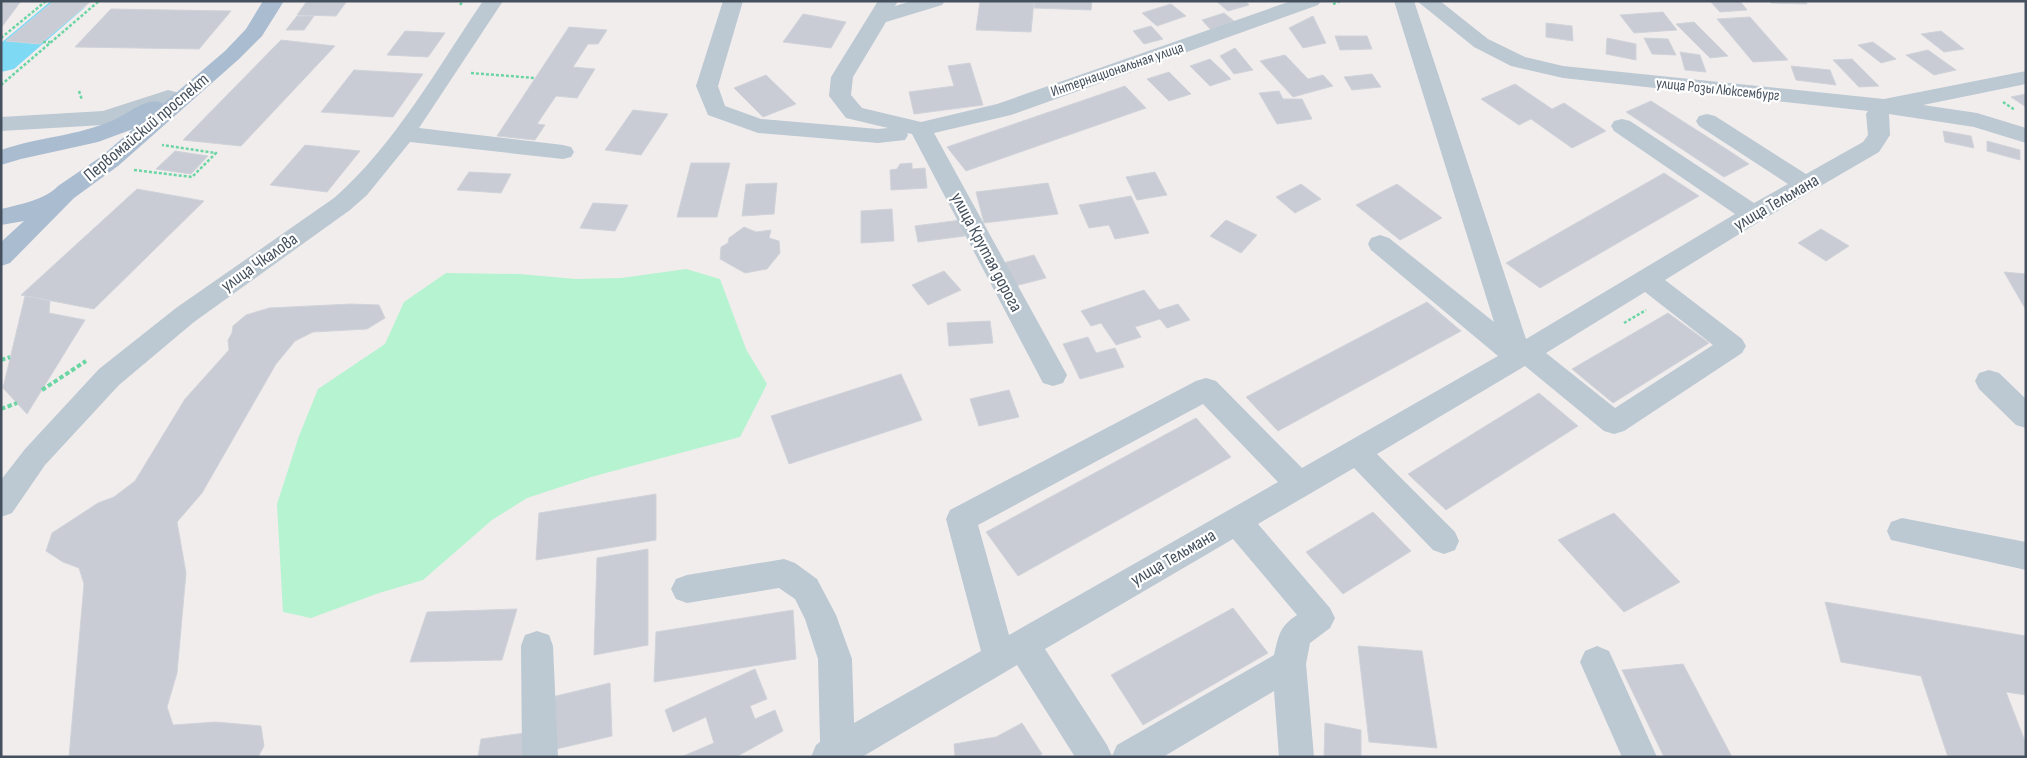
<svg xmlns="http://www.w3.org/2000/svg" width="2027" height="758" viewBox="0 0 2027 758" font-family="'Sofia Sans Condensed',sans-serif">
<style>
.green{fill:#b6f3d0}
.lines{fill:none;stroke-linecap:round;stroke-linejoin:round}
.river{fill:#7ed9f5;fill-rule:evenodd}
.building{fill:#c9ccd4;stroke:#d1d3da}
.path-far1{stroke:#6bd5a3;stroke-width:2.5;stroke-dasharray:3 2;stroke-linecap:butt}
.path{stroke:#6bd5a3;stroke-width:4;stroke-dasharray:4.5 2.5;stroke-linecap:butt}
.minor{fill:#bcc8d2;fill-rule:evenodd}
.major{fill:#aabcd0;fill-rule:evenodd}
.labels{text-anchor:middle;stroke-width:4.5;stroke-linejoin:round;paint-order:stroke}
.far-street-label{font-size:15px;fill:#44505d;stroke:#fff}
.street-label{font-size:18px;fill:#44505d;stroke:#fff}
</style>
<rect width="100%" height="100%" fill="#f1eded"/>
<!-- green -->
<path class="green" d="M686,269L720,279L746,349L767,384L740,437L591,477L527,498L492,520L423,580L379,593L311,618L283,612L277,504L299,436L318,389L385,344L404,302L446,273L519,274L576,279L621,278Z"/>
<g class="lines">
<!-- river -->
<path class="river" d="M51,1H89L84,8L14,69L1,72V43Z"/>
</g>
<!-- building -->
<path class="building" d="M1,1H21L1,28Z
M54,1H91L40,44L6,41Z
M307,1H347L336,16L297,15Z
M980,1H1034L1031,32L976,30Z
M1034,1H1092L1091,10L1034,8Z
M1216,1H1246L1249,5L1228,11Z
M1710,1H1740L1747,10L1720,12Z
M1769,1H1805L1807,4L1771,3Z
M1171,4L1186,16L1157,26L1142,13Z
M111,9L231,11L199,49L75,47Z
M1663,12L1677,30L1634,33L1620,15Z
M1224,13L1234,21L1211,30L1202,20Z
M803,14L846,22L831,48L783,42Z
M297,16H314L304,30H286Z
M1313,16L1326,43L1303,48L1289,28Z
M1750,17L1788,60L1753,62L1717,19Z
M1694,22L1728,56L1710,58L1676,24Z
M1546,23L1572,26L1573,41L1546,37Z
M1151,26L1163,39L1144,44L1133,31Z
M569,27L607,30L598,44H588L573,67L595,69L577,98L556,96L537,124L545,125L535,140L497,136Z
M405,31L445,33L428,57L387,55Z
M1941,31L1964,49L1944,52L1921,34Z
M1335,36H1367L1372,49L1340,50Z
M1607,38L1636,44V60L1606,54Z
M1644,38L1668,39L1676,55L1652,54Z
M281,40L335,46L241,146L183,140Z
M1873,42L1896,59L1881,63L1858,45Z
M1235,48L1253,70L1234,74L1220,56Z
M1928,50L1956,70L1934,75L1906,55Z
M1680,52L1700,55L1706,72L1685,70Z
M1285,55L1308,79L1323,75L1333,86L1293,97L1260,61Z
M1210,59L1231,79L1210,86L1190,66Z
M1852,59L1879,86L1859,87L1833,60Z
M970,63L983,105L914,114L909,92L954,86L948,66Z
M1791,66L1830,70L1836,85L1796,80Z
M354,70L423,74L393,117L321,112Z
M1169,72L1191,94L1169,101L1147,79Z
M1372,74L1381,87L1352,90L1344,77Z
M766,75L796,104L763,117L734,88Z
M1515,84L1552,109L1564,103L1606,131L1572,148L1531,119L1519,125L1481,99Z
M1125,86L1146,108L966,171L947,147Z
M1279,91L1283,99H1302L1312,119L1277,124L1259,93Z
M2026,94V107L2011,97Z
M1651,101L1731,152L1749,164L1724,177L1626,112Z
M633,110L668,114L641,155L605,150Z
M1943,131L1971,136L1974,148L1945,142Z
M1987,141L2020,150V160L1987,151Z
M305,145L360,151L327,192L270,185Z
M175,151L208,156L191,174L156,169Z
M691,163H730L717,217H677Z
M912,163V169L925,168L927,188L891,190L890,170L897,169L900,164Z
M469,172L511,174L501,193L457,190Z
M1155,172L1167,195L1137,200L1126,177Z
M1664,173L1699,196L1540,288L1506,263Z
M777,183L774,214L742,216L746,184Z
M1048,183L1058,214L984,223L976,192Z
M1301,184L1321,199L1295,213L1276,197Z
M1397,184L1442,218L1400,240L1356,205Z
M137,189L204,201L94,309L21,295Z
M1131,196L1149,233L1115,239L1109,225L1089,228L1079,205Z
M593,203L628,205L615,231L580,228Z
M892,209L894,241L861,243V211Z
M961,220L965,236L918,242L915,226Z
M1226,220L1257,235L1241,253L1210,236Z
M744,227L756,232L771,230L769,238L779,241L780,253L767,269L745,273L720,259L721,247L728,243L729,238Z
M1821,229L1849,246L1826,261L1798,243Z
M1034,255L1046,278L1015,286L1003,263Z
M944,271L961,290L928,305L912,285Z
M2004,272L2026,274V310Z
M1144,290L1159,310L1178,304L1190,320L1167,328L1160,319L1135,327L1141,337L1116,345L1101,323L1091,326L1081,311Z
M25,296L50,301L49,313L85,320L27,414L3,388Z
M1427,302L1461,331L1278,431L1246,397Z
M351,304L379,305L385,318L367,329L313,332L295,341L276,364L202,493L177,522L186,573L177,673L167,707L173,725L216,722L261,726L264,746L258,757H69L84,584L79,568L63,562L46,551L52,533L98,503L114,497L135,481L185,399L229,350L228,340L232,333L233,326L246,315L269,308Z
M1668,313L1709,343L1613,403L1572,369Z
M990,321L993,343L949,346L947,323Z
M1088,337L1096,353L1115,348L1124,367L1080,379L1063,344Z
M901,374L922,420L789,464L771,416Z
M1009,390L1019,417L979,426L970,399Z
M1539,393L1578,426L1446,510L1408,474Z
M1196,418L1231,457L1018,576L986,532Z
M656,494V540L536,560L539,513Z
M1373,512L1411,551L1343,594L1306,552Z
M1614,513L1680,582L1624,612L1558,540Z
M648,549V645L594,655L597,558Z
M1825,602L2026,636V695L2006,692L2026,744V757H1948L1921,676L1841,662Z
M1233,608L1268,653L1143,725L1111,675Z
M517,609L502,660L410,662L427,612Z
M793,610L796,659L654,682L656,632Z
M1358,646L1422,651L1437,748L1369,742Z
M1683,664L1732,757H1664L1622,670Z
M755,669L767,699L750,706L755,719L775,710L783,731L736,757H681L714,743L706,717L673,732L665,710Z
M610,683L612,736L552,750V697Z
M1022,723L1042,754L1038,757H955L954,744L996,737Z
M1325,723L1361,730V757H1324Z
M532,732L529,757H478L481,739Z"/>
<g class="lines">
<!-- path-far1 -->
<path class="path-far1" d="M1333,4L1340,1
M460,5L463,1
M1,38L46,1
M43,42H50
M471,73L535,78
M1,85L99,1
M79,91L82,100
M2003,102L2015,110
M134,170L192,177L216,153L162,145
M1624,323L1646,310"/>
<!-- path -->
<path class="path" d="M1,360L10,357
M42,390L86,361
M1,409L17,403"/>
<!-- minor -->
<path class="minor" d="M483,1H503L419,128L563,145L571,147L574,152L571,157L563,159L410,142L367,195L350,210L194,322L119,385L45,465L12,513L1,517V480L25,449L99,369L176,308L334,198C394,146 438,67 483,1Z
M723,1H743L718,86L725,106L761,119L878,129L888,128L846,118L829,96L831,77L878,1H898L895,6L912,1H945L942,5L886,22L853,77L851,95L862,108L921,122L997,104L1291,1H1321L1318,5L1011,115L934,133L1067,375L1063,383L1053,386L1043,383L912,134L907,133L908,135L905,140L878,143L758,133L708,115L696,86Z
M1394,1H1414L1526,339L1735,214L1614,131L1611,126L1614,121L1622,119L1630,121L1754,203L1788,184L1699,126L1696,121L1699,116L1707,114L1715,116L1806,174L1863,142L1868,135L1866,114L1868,111L1563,78L1511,66L1474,47L1417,1H1440L1488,39L1525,57L1563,66L1884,99L2026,71V84L1923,105L1977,113L2026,128V143L1974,127L1889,114L1890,135L1879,152L1762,220L1665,280L1742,339L1746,346L1742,353L1624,431L1614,434L1604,431L1525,366L1377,454L1455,532L1459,541L1455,550L1444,554L1433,550L1354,468L1258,524L1330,608L1335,618L1330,628L1310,643L1306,664L1314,757H1279L1274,691L1163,757H1075L1017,665L862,757H811L816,745L820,742L818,659L805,619L795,599L779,588L687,603L676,599L671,589L676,579L687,575L784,559L795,563L817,579L836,615L852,659L854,723L981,651L946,519L950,510L1196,381L1206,378L1216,381L1302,468L1498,356L1371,250L1368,244L1371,238L1380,235L1389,238L1494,322ZM1645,292L1713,345L1615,408L1546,353ZM1203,404L1278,482L1009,635L978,525ZM1233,539L1297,615C1279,627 1279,635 1274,655L1117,745L1112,756L1107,745L1045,649Z
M168,90L176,92L179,97L176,102L133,118L103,125L1,131V117L103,111Z
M1989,370L1999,373L2026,399V428L2016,425L1979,389L1975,381L1979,373Z
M1902,518L2026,542V570L1891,540L1887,531L1891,522Z
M537,631L549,635L553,646L558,757H522L521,646L525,635Z
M1597,646L1609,651L1657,757H1622L1580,662L1585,651Z"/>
<!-- major -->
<path class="major" d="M263,1H284L262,36L239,59L118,166L74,198L10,263L1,266V242L24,221L1,225V209C18,205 47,199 58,186L102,156L133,129L98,142L21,159L1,165V150C38,137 78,136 114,120C128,114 149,95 163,104L225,51L246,29Z"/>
</g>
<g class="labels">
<!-- far-street labels -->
<g class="far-street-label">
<text transform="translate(1117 69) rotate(-19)" y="5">Интернациональная улица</text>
<text transform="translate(1718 89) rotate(6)" y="5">улица Розы Люксембург</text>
</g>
<!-- street labels -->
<g class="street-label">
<text transform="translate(146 127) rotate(-40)" y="6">Первомайский проспект</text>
<text transform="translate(1776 202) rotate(-30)" y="6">улица Тельмана</text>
<text transform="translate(987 252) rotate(62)" y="6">улица Крутая дорога</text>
<text transform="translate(259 262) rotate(-35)" y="6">улица Чкалова</text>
<text transform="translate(1173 557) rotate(-30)" y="6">улица Тельмана</text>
</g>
</g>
<!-- border -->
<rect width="2027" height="758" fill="none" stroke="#44505d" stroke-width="5"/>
</svg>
